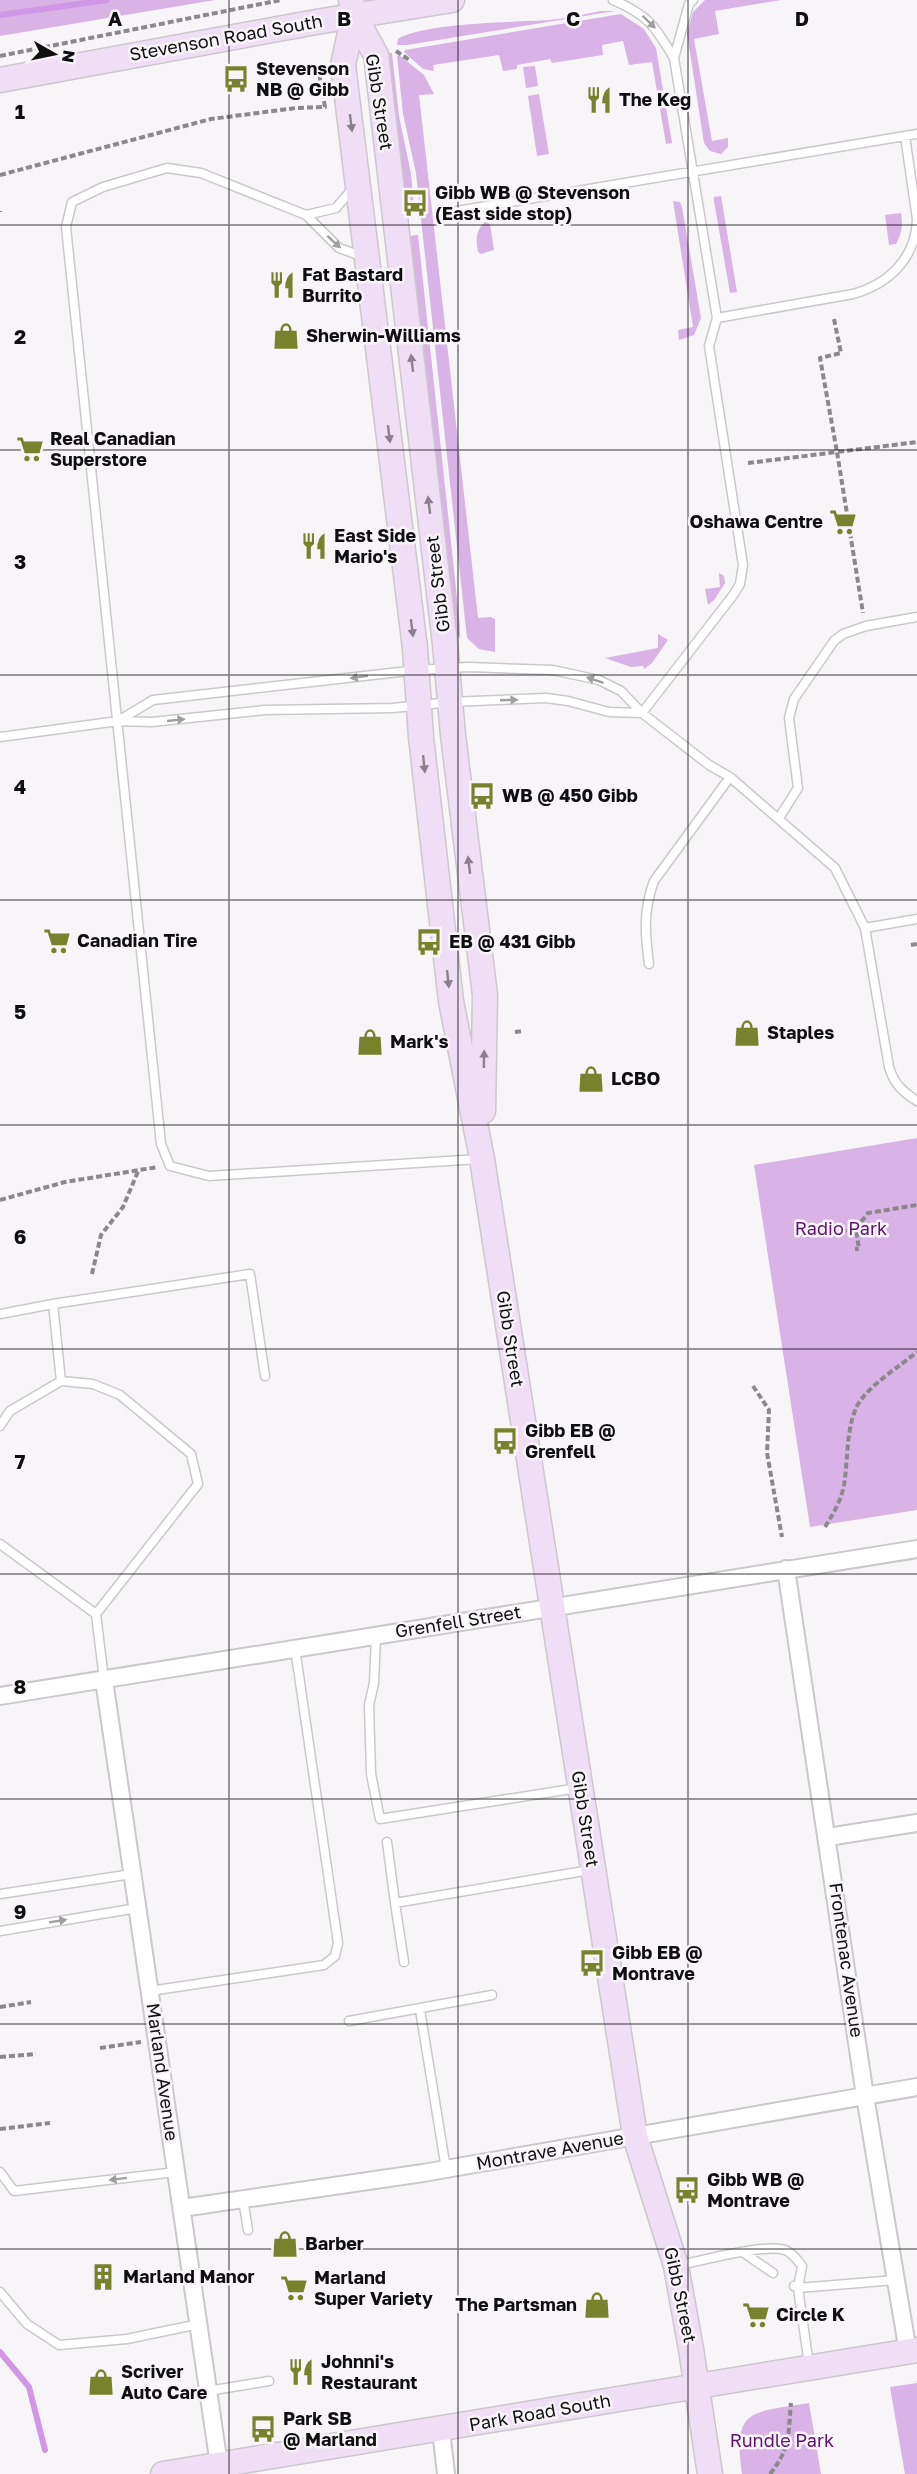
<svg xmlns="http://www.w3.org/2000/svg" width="917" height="2474" viewBox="0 0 917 2474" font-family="'Golos Text',sans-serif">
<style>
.green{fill:#d9b2e6}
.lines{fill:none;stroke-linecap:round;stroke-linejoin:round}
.stream{stroke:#d296e6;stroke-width:6}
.lane-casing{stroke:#cbc8cc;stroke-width:11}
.street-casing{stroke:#cbc8cc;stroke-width:20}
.secondary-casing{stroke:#cbc8cc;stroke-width:27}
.path{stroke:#8a888b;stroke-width:4;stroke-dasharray:6 3;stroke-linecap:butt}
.lane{stroke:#fff;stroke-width:8}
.street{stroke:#fff;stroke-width:16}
.secondary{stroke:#f0ddf6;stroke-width:24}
.oneway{fill:#9f9f9f}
.oneway2{fill:#8b808e}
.grid{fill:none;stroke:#0f0e10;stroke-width:1.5;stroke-opacity:0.55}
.labels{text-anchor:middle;stroke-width:5;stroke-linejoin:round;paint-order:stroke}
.street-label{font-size:18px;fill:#0f0e10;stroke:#f8f5f9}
.poi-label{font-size:18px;font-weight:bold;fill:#0f0e10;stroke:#f8f5f9;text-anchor:start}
.park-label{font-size:18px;fill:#5e1272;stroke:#f8f5f9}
.grid-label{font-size:20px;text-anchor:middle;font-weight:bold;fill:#0f0e10;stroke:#f8f5f9;stroke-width:5;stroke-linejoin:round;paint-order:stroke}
</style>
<rect width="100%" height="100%" fill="#f8f5f9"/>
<!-- green -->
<path class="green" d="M0,0H215L0,36Z
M705,0H781L715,11L719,34L694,39L712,141L728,138V147L721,154L710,151L704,143L687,33L693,12Z
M601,11H615L407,45H397L398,39C423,23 517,22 550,20C567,18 584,14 601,11Z
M621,14L644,29L656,48L672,143L666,144L652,62L629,65L623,41L602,45L603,55L552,63L550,59L517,65V69L503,71L499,55L433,65L434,71L423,69L404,52L405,50Z
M389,53H392L399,116L411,174L414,206L405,207Z
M399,55L424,75L434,94L419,95L478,618L491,617L495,619V652L479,649L467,638L416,173L403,114L397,56Z
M535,66L538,86L526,88L523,67Z
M539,94L549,154L537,156L528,96Z
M721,196L737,292L730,293L714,201V197Z
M673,201L680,202L682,207L701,318L694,335L679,340L678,330L693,327Z
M901,213C903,225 902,233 896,244L889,245L885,215Z
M485,222L490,224L494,250L481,254L478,252C476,240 475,231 485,222Z
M418,235L460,626V639L454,629L409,236Z
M719,573L724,576L725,583L714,600L708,605L705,589L720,587Z
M658,634L668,640L652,663L644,669L643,666L631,667L605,658L658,648Z
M917,1138V1510L810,1527L754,1165Z
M917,2383V2474H905L890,2387Z
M809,2403L821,2474H742C732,2407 752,2413 809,2403Z"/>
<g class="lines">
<!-- stream -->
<path class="stream" d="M0,15L107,0
M0,2352L29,2387L45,2450"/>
<defs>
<path id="lane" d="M613,0C648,15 655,26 674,58L717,318L709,346L743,565L740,584L734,594L642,713
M674,58L689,4L693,0
M457,211L917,134
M306,215L336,208L353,188
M364,257L339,248L306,215L201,173L167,168L103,187L72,202L66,227L161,1144L170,1166L209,1176L479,1159
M717,318L853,294C889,284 916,258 917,219L905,136
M118,721L153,700L417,670L468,667L553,670L599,680L621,691L642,713L709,765L730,777L835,868L865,928L889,1067C894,1084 903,1092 917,1101
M0,737L118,721L152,722L265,710L393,708L450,702L546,698L568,701L609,712L642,713
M779,818L798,788L789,718L794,699L834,641L843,634L866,626L917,617
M865,928L917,919
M649,964C645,934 643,910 654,881L730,777
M53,1304L250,1274L265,1376
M0,1314L53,1304L61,1381
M0,1426L10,1411L61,1381L93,1384L120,1395L191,1454L198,1484L96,1614L104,1680
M0,1544L96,1614
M376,1636L374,1683L369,1705L371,1774L380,1819L578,1788
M387,1842L395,1903L590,1870
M0,1894L132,1874
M395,1903L404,1962
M0,1931L137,1908
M150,1991L324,1965L335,1956L338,1943L295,1648
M420,2010L446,2169
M349,2021L492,1995
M0,2172L14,2191L176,2172
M243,2199L248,2230
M744,2253L773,2273
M679,2265C702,2261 765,2243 785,2250C793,2253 797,2260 802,2266L798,2288L794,2286
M0,2292L27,2324L59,2345L127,2339L199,2324
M809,2365L798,2288L896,2280
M208,2391L269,2381"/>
<path id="street" d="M786,1569L865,2096L908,2352
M104,1680L219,2465
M0,1696L917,1549
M828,1837L917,1823
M182,2208L423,2173L917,2087
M441,2430L446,2474"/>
<path id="secondary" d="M351,0L354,15L343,65L415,648L421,737L451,1001L482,1159L635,2136L676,2266L691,2349L710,2474
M354,15L376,55L381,97L445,644L453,735L485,995L483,1111
M0,80L316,22L452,0
M163,2474L917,2350"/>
</defs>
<!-- lane casing -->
<use href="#lane" class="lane-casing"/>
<!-- street casing -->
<use href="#street" class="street-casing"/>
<!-- secondary casing -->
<use href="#secondary" class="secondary-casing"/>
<!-- path -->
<path class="path" d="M396,51L411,61
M0,56L281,0
M0,175L211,119L296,108L325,107L319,73
M0,211V212
M834,319L841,353L820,358L837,452L917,442
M748,463L837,452L863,613
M911,945L917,944
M515,1032L523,1031
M0,1200L65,1182L158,1167
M856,1229L868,1213L917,1205
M805,1236L856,1229L859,1249H855
M92,1274L101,1235L123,1207L139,1169
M753,1386L769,1410L767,1453L782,1537
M825,1527C833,1514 841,1501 844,1485C848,1461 846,1431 856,1408C865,1388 900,1366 917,1352
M0,2007L31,2002
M100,2048L141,2042
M0,2057L36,2054
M0,2129L50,2123
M770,2474C791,2448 788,2434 791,2403"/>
<!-- lane -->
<use href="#lane" class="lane"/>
<!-- street -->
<use href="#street" class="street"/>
<!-- secondary -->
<use href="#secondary" class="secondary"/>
</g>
<!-- one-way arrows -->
<defs><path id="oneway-solid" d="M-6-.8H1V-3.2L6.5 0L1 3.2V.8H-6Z" transform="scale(1.5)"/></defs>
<g class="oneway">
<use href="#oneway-solid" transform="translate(649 22) rotate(44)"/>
<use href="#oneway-solid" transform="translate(334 242) rotate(42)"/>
<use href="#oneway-solid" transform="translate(359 677) rotate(173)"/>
<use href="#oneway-solid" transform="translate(595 680) rotate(-162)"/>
<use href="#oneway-solid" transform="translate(509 700) rotate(-2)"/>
<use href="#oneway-solid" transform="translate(176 720) rotate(-6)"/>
<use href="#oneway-solid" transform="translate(58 1921) rotate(-9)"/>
<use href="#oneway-solid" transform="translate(118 2179) rotate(173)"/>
</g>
<g class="oneway2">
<use href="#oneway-solid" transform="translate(351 123) rotate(83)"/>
<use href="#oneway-solid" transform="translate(412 363) rotate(-97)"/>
<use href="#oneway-solid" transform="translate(389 434) rotate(83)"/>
<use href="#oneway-solid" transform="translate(429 505) rotate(-97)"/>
<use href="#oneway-solid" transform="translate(412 628) rotate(83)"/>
<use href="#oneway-solid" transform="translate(424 764) rotate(84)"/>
<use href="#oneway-solid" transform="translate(469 865) rotate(-97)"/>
<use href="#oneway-solid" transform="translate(448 979) rotate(84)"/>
<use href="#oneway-solid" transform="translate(484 1059) rotate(-89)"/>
</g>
<!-- grid -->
<path class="grid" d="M229,0V2474M458,0V2474M688,0V2474M0,225H917M0,450H917M0,675H917M0,900H917M0,1125H917M0,1349H917M0,1574H917M0,1799H917M0,2024H917M0,2249H917"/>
<!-- icons -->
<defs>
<symbol id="bus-bare" viewBox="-9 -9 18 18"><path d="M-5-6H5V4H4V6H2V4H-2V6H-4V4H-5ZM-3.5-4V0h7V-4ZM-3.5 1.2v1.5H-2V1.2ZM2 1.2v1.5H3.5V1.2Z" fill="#78812c" stroke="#f8f5f9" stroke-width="2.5" paint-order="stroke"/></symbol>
<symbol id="restaurant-bare" viewBox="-9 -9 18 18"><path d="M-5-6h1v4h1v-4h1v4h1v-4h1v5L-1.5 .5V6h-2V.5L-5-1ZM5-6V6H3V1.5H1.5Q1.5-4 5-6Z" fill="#78812c" stroke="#f8f5f9" stroke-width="2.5" paint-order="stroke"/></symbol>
<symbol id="shop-bare" viewBox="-9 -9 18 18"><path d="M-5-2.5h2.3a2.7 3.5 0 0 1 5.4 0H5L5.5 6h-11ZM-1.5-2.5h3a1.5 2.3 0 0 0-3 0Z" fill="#78812c" stroke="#f8f5f9" stroke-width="2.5" paint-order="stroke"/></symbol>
<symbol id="supermarket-bare" viewBox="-9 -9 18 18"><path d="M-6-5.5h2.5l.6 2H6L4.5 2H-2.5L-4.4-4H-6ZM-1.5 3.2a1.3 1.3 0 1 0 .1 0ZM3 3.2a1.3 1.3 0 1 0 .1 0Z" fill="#78812c" stroke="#f8f5f9" stroke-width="2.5" paint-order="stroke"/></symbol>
<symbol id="building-bare" viewBox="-9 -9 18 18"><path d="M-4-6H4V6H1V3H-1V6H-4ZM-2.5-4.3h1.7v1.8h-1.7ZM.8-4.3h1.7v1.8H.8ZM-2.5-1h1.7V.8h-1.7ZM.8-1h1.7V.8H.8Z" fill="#78812c" stroke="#f8f5f9" stroke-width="2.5" paint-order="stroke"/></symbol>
</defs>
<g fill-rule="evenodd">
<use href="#bus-bare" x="217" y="60" width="38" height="38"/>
<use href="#restaurant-bare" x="580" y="81" width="38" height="38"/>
<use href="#bus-bare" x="396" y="184" width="38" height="38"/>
<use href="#restaurant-bare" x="263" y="266" width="38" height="38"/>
<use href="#shop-bare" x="267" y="317" width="38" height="38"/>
<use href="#supermarket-bare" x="11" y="430" width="38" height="38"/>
<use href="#supermarket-bare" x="824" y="503" width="38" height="38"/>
<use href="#restaurant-bare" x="295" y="527" width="38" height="38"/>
<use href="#bus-bare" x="463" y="777" width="38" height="38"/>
<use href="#supermarket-bare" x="38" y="922" width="38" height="38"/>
<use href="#bus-bare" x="410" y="923" width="38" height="38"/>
<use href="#shop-bare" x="728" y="1014" width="38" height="38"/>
<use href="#shop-bare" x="351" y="1023" width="38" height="38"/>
<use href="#shop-bare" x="572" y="1060" width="38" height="38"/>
<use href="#bus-bare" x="486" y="1422" width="38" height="38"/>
<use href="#bus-bare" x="573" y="1944" width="38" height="38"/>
<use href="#bus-bare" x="668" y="2171" width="38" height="38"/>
<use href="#shop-bare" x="266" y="2225" width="38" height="38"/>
<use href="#building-bare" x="84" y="2258" width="38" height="38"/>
<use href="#supermarket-bare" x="275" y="2269" width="38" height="38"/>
<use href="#shop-bare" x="578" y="2286" width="38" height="38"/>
<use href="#supermarket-bare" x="737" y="2296" width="38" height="38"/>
<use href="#restaurant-bare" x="282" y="2353" width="38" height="38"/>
<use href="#shop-bare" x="82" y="2363" width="38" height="38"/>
<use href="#bus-bare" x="244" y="2410" width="38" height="38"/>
</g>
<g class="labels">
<!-- street labels -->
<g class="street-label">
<text transform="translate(226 38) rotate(-10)" y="6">Stevenson Road South</text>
<text transform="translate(379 102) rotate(81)" y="6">Gibb Street</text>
<text transform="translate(438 584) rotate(-97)" y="6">Gibb Street</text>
<text transform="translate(510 1339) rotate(81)" y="6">Gibb Street</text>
<text transform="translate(458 1622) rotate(-9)" y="6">Grenfell Street</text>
<text transform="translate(585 1819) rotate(81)" y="6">Gibb Street</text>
<text transform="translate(846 1960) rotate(82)" y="6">Frontenac Avenue</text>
<text transform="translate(162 2072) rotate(82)" y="6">Marland Avenue</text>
<text transform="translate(550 2151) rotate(-10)" y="6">Montrave Avenue</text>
<text transform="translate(680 2295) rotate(78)" y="6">Gibb Street</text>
<text transform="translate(540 2413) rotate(-10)" y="6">Park Road South</text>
</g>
<!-- poi labels -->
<g class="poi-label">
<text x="256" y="75">Stevenson<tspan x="256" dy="21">NB @ Gibb</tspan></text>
<text x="619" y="106">The Keg</text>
<text x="435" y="199">Gibb WB @ Stevenson<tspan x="435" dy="21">(East side stop)</tspan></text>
<text x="302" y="281">Fat Bastard<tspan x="302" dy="21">Burrito</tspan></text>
<text x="306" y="342">Sherwin-Williams</text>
<text x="50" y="445">Real Canadian<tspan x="50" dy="21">Superstore</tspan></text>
<text x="823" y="528" text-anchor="end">Oshawa Centre</text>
<text x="334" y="542">East Side<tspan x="334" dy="21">Mario's</tspan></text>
<text x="502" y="802">WB @ 450 Gibb</text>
<text x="77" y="947">Canadian Tire</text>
<text x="449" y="948">EB @ 431 Gibb</text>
<text x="767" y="1039">Staples</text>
<text x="390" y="1048">Mark's</text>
<text x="611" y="1085">LCBO</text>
<text x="525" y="1437">Gibb EB @<tspan x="525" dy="21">Grenfell</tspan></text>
<text x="612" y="1959">Gibb EB @<tspan x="612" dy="21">Montrave</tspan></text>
<text x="707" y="2186">Gibb WB @<tspan x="707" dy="21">Montrave</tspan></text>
<text x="305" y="2250">Barber</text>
<text x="123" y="2283">Marland Manor</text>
<text x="314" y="2284">Marland<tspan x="314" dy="21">Super Variety</tspan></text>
<text x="577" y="2311" text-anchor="end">The Partsman</text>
<text x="776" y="2321">Circle K</text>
<text x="321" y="2368">Johnni's<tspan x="321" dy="21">Restaurant</tspan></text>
<text x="121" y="2378">Scriver<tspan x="121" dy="21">Auto Care</tspan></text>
<text x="283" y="2425">Park SB<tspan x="283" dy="21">@ Marland</tspan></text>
</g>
<!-- park labels -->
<g class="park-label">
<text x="841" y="1235">Radio Park</text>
<text x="782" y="2447">Rundle Park</text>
</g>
</g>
<g class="grid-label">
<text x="115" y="26">A</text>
<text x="344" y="26">B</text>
<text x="573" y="26">C</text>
<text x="802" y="26">D</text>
<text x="20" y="119">1</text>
<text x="20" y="344">2</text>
<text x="20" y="569">3</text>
<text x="20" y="794">4</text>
<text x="20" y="1019">5</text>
<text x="20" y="1244">6</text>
<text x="20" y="1469">7</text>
<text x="20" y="1694">8</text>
<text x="20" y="1919">9</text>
</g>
<!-- north arrow -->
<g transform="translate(54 54) rotate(99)" stroke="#f8f5f9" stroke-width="4.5" paint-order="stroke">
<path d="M0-4.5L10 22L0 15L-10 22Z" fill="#0f0e10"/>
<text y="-9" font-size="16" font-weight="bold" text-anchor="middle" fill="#0f0e10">N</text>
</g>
</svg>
